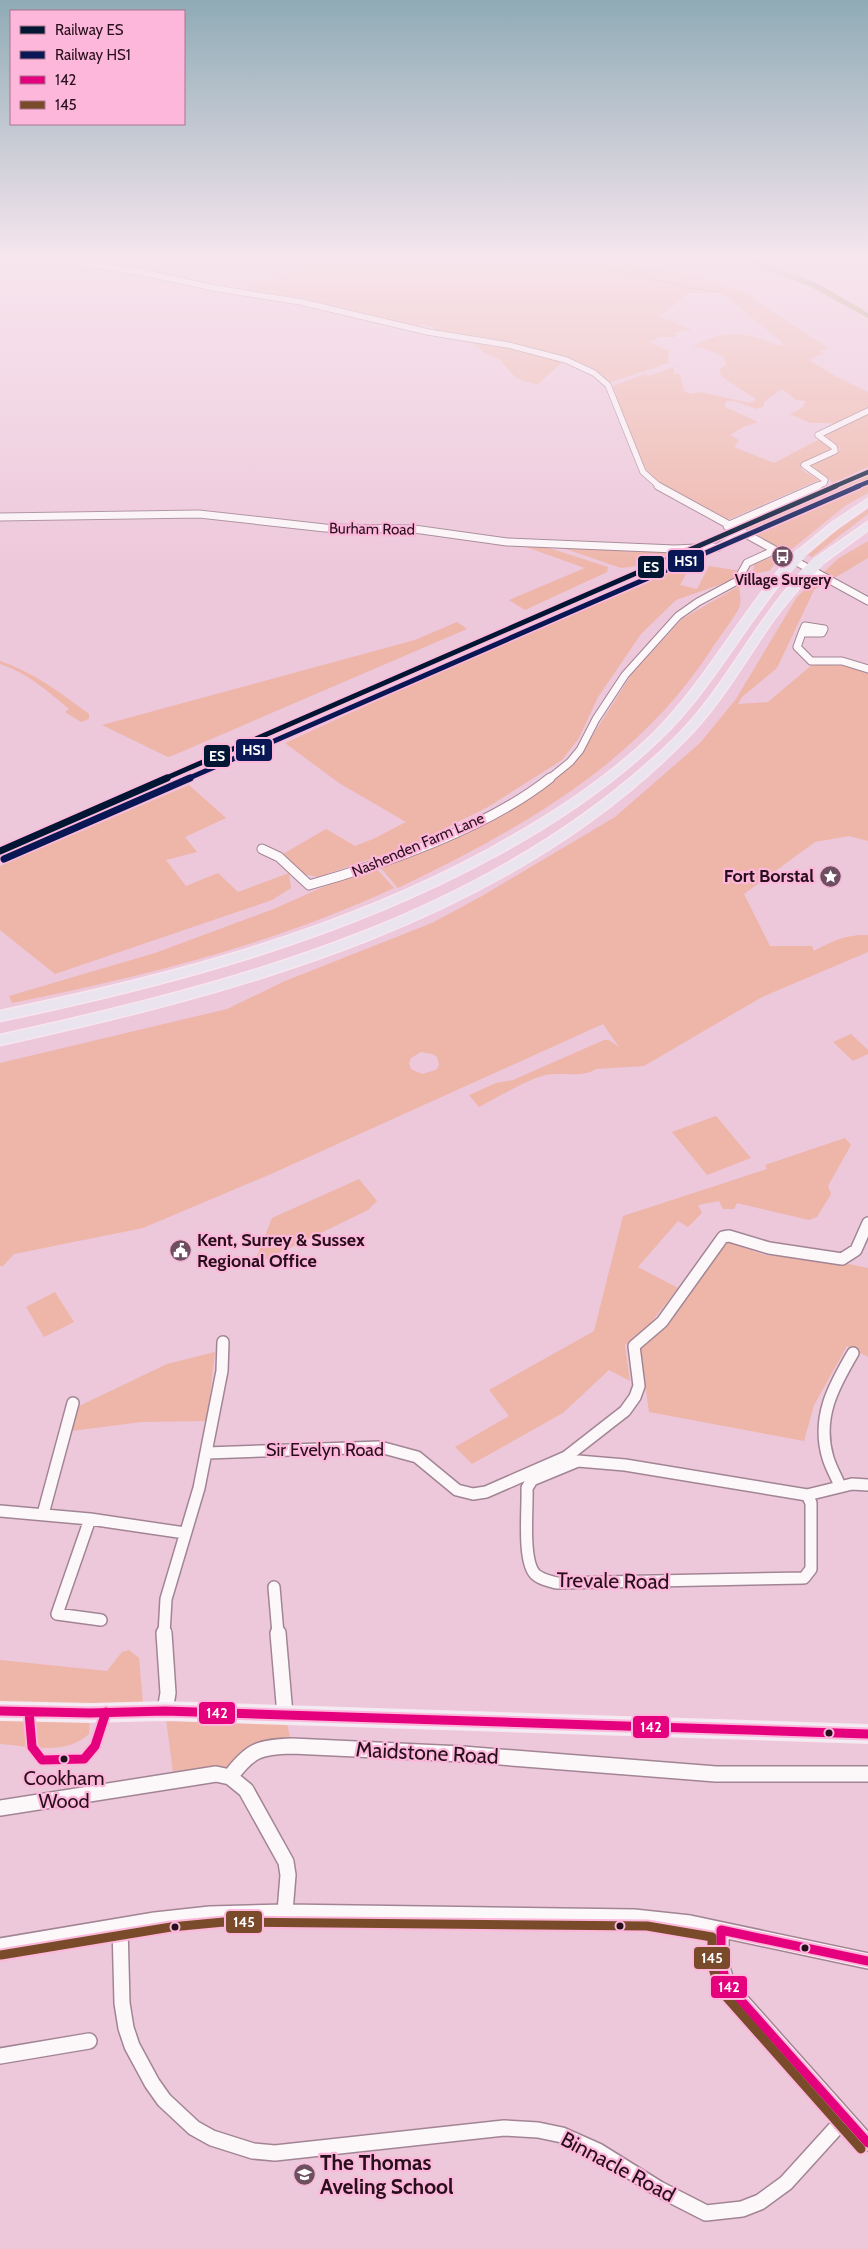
<svg xmlns="http://www.w3.org/2000/svg" width="868" height="2249" viewBox="0 0 868 2249" font-family="Cabin,sans-serif">
<style>
.green{fill:#eeb5a9;fill-rule:evenodd}
.lines{fill:none;stroke-linecap:round;stroke-linejoin:round}
.stream{stroke:#aa9e6a;stroke-width:1}
.river{fill:#aa9e6a;fill-rule:evenodd}
.minor-far4-casing{stroke:#a28594;stroke-width:7}
.minor-far3-casing{stroke:#a28594;stroke-width:9}
.minor-far2-casing{stroke:#a28594;stroke-width:11}
.minor-far1-casing{stroke:#a28594;stroke-width:14}
.minor-casing{stroke:#a28594;stroke-width:18}
.major-casing{stroke:#f7e6ee;stroke-width:2}
.highway-casing{stroke:#f7e6ee;stroke-width:3}
.minor-far4{stroke:#fcf7f9;stroke-width:5.5}
.minor-far3{stroke:#fcf7f9;stroke-width:7}
.minor-far2{stroke:#fcf7f9;stroke-width:9}
.minor-far1{stroke:#fcf7f9;stroke-width:11}
.minor{stroke:#fcf7f9;stroke-width:15}
.major{fill:#f2ecf4;fill-rule:evenodd}
.highway{fill:#eae4ef;fill-rule:evenodd}
.highway-bridge-casing{stroke:#f7e6ee;stroke-width:12;stroke-linecap:butt}
.highway-bridge{stroke:#eae4ef;stroke-width:11}
.bus-1-casing{stroke:#fdb7da;stroke-width:13}
.bus-2-casing{stroke:#fdb7da;stroke-width:13}
.bus-1{stroke:#e5007d;stroke-width:9}
.bus-2{stroke:#7a4b2a;stroke-width:9}
.rail-1-far2-casing{stroke:#fdb7da;stroke-width:6}
.rail-1-far1-casing{stroke:#fdb7da;stroke-width:8}
.rail-1-casing{stroke:#fdb7da;stroke-width:10}
.rail-2-far2-casing{stroke:#fdb7da;stroke-width:6}
.rail-2-far1-casing{stroke:#fdb7da;stroke-width:8}
.rail-2-casing{stroke:#fdb7da;stroke-width:10}
.rail-1-far2{stroke:#011633;stroke-width:4.5}
.rail-1-far1{stroke:#011633;stroke-width:5}
.rail-1{stroke:#011633;stroke-width:7}
.rail-2-far2{stroke:#091855;stroke-width:4.5}
.rail-2-far1{stroke:#091855;stroke-width:5}
.rail-2{stroke:#091855;stroke-width:7}
.bus-dot{fill:#280f1d;stroke:#fdb7da;stroke-width:2}
.labels{text-anchor:middle;stroke-width:4.5;stroke-linejoin:round;paint-order:stroke}
.far-street-label{font-size:15px;fill:#280f1d;stroke:#fdb7da}
.far-poi-label{font-size:15px;font-weight:bold;fill:#280f1d;stroke:#fdb7da}
.poi-label{font-size:18px;font-weight:bold;fill:#280f1d;stroke:#fdb7da;text-anchor:end}
.street-label{font-size:18px;fill:#280f1d;stroke:#fdb7da}
.near-bus-label{font-size:20px;fill:#280f1d;stroke:#fdb7da}
.near-street-label{font-size:21px;fill:#280f1d;stroke:#fdb7da}
.near-poi-label{font-size:21px;font-weight:bold;fill:#280f1d;stroke:#fdb7da;text-anchor:start}
.line-badge{stroke:#fdb7da;stroke-width:2}
.badge-label{font-size:14px;text-anchor:middle;font-weight:bold;fill:#fff}
</style>
<rect width="100%" height="100%" fill="#edc7da"/>
<!-- green -->
<path class="green" d="M63,259H135L120,267Z
M264,259H607L696,277L741,291L828,348L819,351L824,354L815,356L816,357L809,360L837,377L868,392V410L836,426L830,423H810L790,414L802,408L806,401L796,400L782,389L764,402V406L757,409L734,401H726L725,407L758,422L743,427L730,435L739,440L734,447L774,463L820,439L833,448L800,465L802,470L819,480L725,521C707,511 672,495 658,483C633,460 624,417 613,386L645,374L649,376L674,367V374H680L684,391L691,394L700,392L750,403L756,399L722,377L719,369L726,365L723,356L699,347L692,348C709,335 733,331 754,337C763,339 771,344 780,346L784,344L726,296L720,293H689L660,316L692,330L675,332L676,337H660L649,342L669,351L668,363L611,382L590,367L566,358L433,332L435,328L423,324L414,328C359,309 301,300 244,292L249,287L248,284L258,279L272,281L299,267L278,261L268,265L257,263Z
M471,341L528,352L564,361L537,385L516,378L500,360L485,353Z
M868,413V467L833,483C826,475 815,474 808,466L838,453L840,449L824,435Z
M868,476V493L845,506L787,553L742,530Z
M868,509V514L812,557L808,555L832,534Z
M868,541V558L814,590L777,668L742,697L738,704L768,702L813,664L850,666L868,672V841L849,836L815,842L744,894L770,946H812L814,951C831,941 848,934 868,935V952L762,997L644,1066L596,1069C582,1078 562,1072 546,1075C532,1077 494,1099 479,1107L469,1095L496,1083L513,1080L604,1040H609L619,1047L603,1024L271,1174L143,1228L14,1254L3,1266H0V1063L227,1009L285,981L432,923L482,896L615,817L700,743L736,699L797,597L839,558ZM421,1052L432,1054L437,1057L439,1065L436,1070L422,1074L411,1069L409,1063L411,1058Z
M520,545H540L608,567L607,572L525,610L509,600L585,568Z
M557,546L678,552L645,565L621,568Z
M775,556L779,560L769,571L753,574L754,564Z
M683,559L693,562L680,585L697,589L709,566L741,571L733,580L676,600L641,634L598,697L579,738L562,760L488,807L412,845L318,877L303,874L283,854L326,829L355,846L373,839L406,822L339,783L285,743L481,653L648,583L656,569Z
M739,586C740,592 741,600 740,605C737,615 717,640 711,650C635,766 520,829 398,888L379,866L533,794L575,763L631,675L682,619Z
M457,622L467,629L174,755L168,757L102,725L415,640Z
M0,661C33,672 61,693 89,714V719L81,722L65,712L69,709C49,692 26,672 0,664Z
M189,785L226,818L185,837L197,852L166,860L186,886L218,873L238,892L289,873L291,888L272,900L55,974L0,930V866Z
M376,868L394,888C274,944 141,977 12,1003L9,996L155,953L276,908L332,883Z
M851,1034L868,1050V1054L853,1061L833,1042Z
M716,1116L751,1158L707,1175L672,1132Z
M845,1138L851,1145L828,1186L831,1194L817,1217L809,1220L737,1203L734,1209H723L719,1201L698,1205L702,1213L688,1227L678,1221L638,1267L678,1288L650,1324L625,1345L630,1381L609,1370L563,1413L472,1464L455,1447L509,1416L489,1390L594,1331L623,1216L767,1169L765,1165Z
M359,1179L377,1201L368,1210L253,1266L272,1218Z
M725,1241L765,1255L844,1263L868,1268V1357L847,1346L814,1405L804,1441L649,1412L640,1349L676,1313Z
M55,1292L74,1322L44,1337L26,1307Z
M215,1352L207,1421L141,1422L72,1431L77,1407L167,1364Z
M129,1650L139,1658L143,1704L90,1713L89,1734C65,1756 30,1746 0,1744V1660L107,1671L122,1652Z
M165,1711L285,1715L292,1746L269,1747L230,1777L174,1780Z
M46,1946L48,1952L0,1961V1955Z"/>
<g class="lines">
<!-- stream -->
<path class="stream" d="M557,259L568,262L578,261L689,288L718,292"/>
<!-- river -->
<path class="river" d="M739,259H749L817,283L868,313V318L811,287Z"/>
<defs>
<path id="minor-far4" d="M56,259L141,272L214,288L301,302L428,332L508,345L566,360L594,373L608,385L643,472L660,487
M815,487L824,483L825,480L804,465L835,451L834,447L818,435L868,411"/>
<path id="minor-far3" d="M658,486L868,601
M0,517L199,514L325,528L414,529L507,542L675,549L718,547L741,534
M727,526L818,486
M805,626L824,629L822,633H802Z
M802,633L797,647L811,661H842L868,669
M549,779L570,762L580,750L596,719L625,675L678,616L698,602L737,581L747,563L773,551"/>
<path id="minor-far2" d="M262,849L279,857L309,885C384,864 489,827 550,778"/>
<path id="minor-far1" d="M207,1453L380,1447L417,1457L457,1490L473,1494L486,1492L566,1457L625,1411L635,1397L639,1386L634,1346L662,1322L723,1237L729,1236L769,1248L842,1259L856,1250L868,1223
M578,1461L625,1465L807,1495L811,1503V1569L804,1578L557,1583C550,1581 541,1580 535,1574C522,1560 528,1507 527,1488L532,1480Z
M840,1486C836,1476 831,1468 828,1458C816,1418 833,1387 853,1353
M807,1495L852,1484L868,1485
M0,1511L90,1519L185,1533
M43,1514L73,1403
M90,1519L57,1614L101,1620
M274,1587L278,1634
M164,1634L166,1599L199,1488L222,1371L223,1342"/>
<path id="minor" d="M164,1633L168,1693L165,1711
M278,1633L285,1715
M230,1777C250,1750 259,1747 292,1746L462,1754L716,1774H868
M0,1808L216,1774L230,1777L246,1790L286,1862L288,1875L285,1912
M120,1926L122,2003L126,2028L132,2046L152,2083L164,2100L194,2128L212,2138L253,2151L275,2153L504,2128L538,2130L562,2135L598,2151L659,2189L706,2213L742,2209L760,2202L786,2183L845,2118
M721,1930V1965L728,1986L868,2143
M0,1946L155,1920L210,1914L285,1912L634,1917L690,1923L868,1961
M0,2056L89,2041"/>
<path id="major" d="M0,1702L90,1704L165,1702L868,1725V1743L165,1720L90,1722L0,1720Z"/>
<path id="highway" d="M868,499V506L838,527L804,555H798V551L832,523Z
M868,522V530L823,563H815V559Z
M786,566L790,567V571C744,625 712,689 660,739C611,786 554,824 495,856C341,940 171,985 0,1021V1011C168,976 334,933 486,851C546,818 605,781 654,733C704,683 737,620 782,567Z
M802,575L807,578C796,592 784,605 774,619C745,660 721,704 685,740C507,922 241,992 0,1045V1035C239,983 494,915 674,739C723,691 752,627 798,576Z"/>
</defs>
<!-- minor-far4 casing -->
<use href="#minor-far4" class="minor-far4-casing"/>
<!-- minor-far3 casing -->
<use href="#minor-far3" class="minor-far3-casing"/>
<!-- minor-far2 casing -->
<use href="#minor-far2" class="minor-far2-casing"/>
<!-- minor-far1 casing -->
<use href="#minor-far1" class="minor-far1-casing"/>
<!-- minor casing -->
<use href="#minor" class="minor-casing"/>
<!-- major casing -->
<use href="#major" class="major-casing"/>
<!-- highway casing -->
<use href="#highway" class="highway-casing"/>
<!-- minor-far4 -->
<use href="#minor-far4" class="minor-far4"/>
<!-- minor-far3 -->
<use href="#minor-far3" class="minor-far3"/>
<!-- minor-far2 -->
<use href="#minor-far2" class="minor-far2"/>
<!-- minor-far1 -->
<use href="#minor-far1" class="minor-far1"/>
<!-- minor -->
<use href="#minor" class="minor"/>
<!-- major -->
<use href="#major" class="major"/>
<!-- highway -->
<use href="#highway" class="highway"/>
<defs>
<path id="highway-bridge" d="M786,569L801,553
M802,578L819,561"/>
</defs>
<!-- highway-bridge casing -->
<use href="#highway-bridge" class="highway-bridge-casing"/>
<!-- highway-bridge -->
<use href="#highway-bridge" class="highway-bridge"/>
<defs>
<path id="bus-1" d="M0,1711L90,1713L165,1711L868,1734
M29,1712L32,1747L42,1760L84,1759L95,1746L106,1712
M868,1961L721,1930V1965L728,1986L868,2143"/>
<path id="bus-2" d="M1,1955L171,1927L224,1922L647,1926L712,1937V1966L721,1991L861,2149"/>
</defs>
<!-- bus-1 casing -->
<use href="#bus-1" class="bus-1-casing"/>
<!-- bus-2 casing -->
<use href="#bus-2" class="bus-2-casing"/>
<!-- bus-1 -->
<use href="#bus-1" class="bus-1"/>
<!-- bus-2 -->
<use href="#bus-2" class="bus-2"/>
<defs>
<path id="rail-1-far2" d="M833,487L868,472"/>
<path id="rail-1-far1" d="M164,779L836,486"/>
<path id="rail-1" d="M0,851L167,778"/>
<path id="rail-2-far2" d="M856,487L868,482"/>
<path id="rail-2-far1" d="M187,779L859,486"/>
<path id="rail-2" d="M4,859L190,778"/>
</defs>
<!-- rail-1-far2 casing -->
<use href="#rail-1-far2" class="rail-1-far2-casing"/>
<!-- rail-1-far1 casing -->
<use href="#rail-1-far1" class="rail-1-far1-casing"/>
<!-- rail-1 casing -->
<use href="#rail-1" class="rail-1-casing"/>
<!-- rail-2-far2 casing -->
<use href="#rail-2-far2" class="rail-2-far2-casing"/>
<!-- rail-2-far1 casing -->
<use href="#rail-2-far1" class="rail-2-far1-casing"/>
<!-- rail-2 casing -->
<use href="#rail-2" class="rail-2-casing"/>
<!-- rail-1-far2 -->
<use href="#rail-1-far2" class="rail-1-far2"/>
<!-- rail-1-far1 -->
<use href="#rail-1-far1" class="rail-1-far1"/>
<!-- rail-1 -->
<use href="#rail-1" class="rail-1"/>
<!-- rail-2-far2 -->
<use href="#rail-2-far2" class="rail-2-far2"/>
<!-- rail-2-far1 -->
<use href="#rail-2-far1" class="rail-2-far1"/>
<!-- rail-2 -->
<use href="#rail-2" class="rail-2"/>
</g>
<!-- sky -->
<linearGradient id="sky" x2="0" y2="1"><stop stop-color="#8fabb6"/><stop offset="0.45" stop-color="#f7e6ee"/><stop offset="1" stop-color="#f7e6ee" stop-opacity="0"/></linearGradient>
<rect width="868" height="573" fill="url(#sky)"/>
<!-- icons -->
<defs>
<symbol id="bus-disc" viewBox="-11 -11 22 22"><circle r="9.5" fill="#6d4f5f" stroke="#fdb7da"/><path d="M-5-6H5V4H4V6H2V4H-2V6H-4V4H-5ZM-3.5-4V0h7V-4ZM-3.5 1.2v1.5H-2V1.2ZM2 1.2v1.5H3.5V1.2Z" fill="#fff"/></symbol>
<symbol id="sight-disc" viewBox="-11 -11 22 22"><circle r="9.5" fill="#6d4f5f" stroke="#fdb7da"/><path d="M0-6L1.8-2.2L6-1.7L2.9 1.2L3.7 5.4L0 3.3L-3.7 5.4L-2.9 1.2L-6-1.7L-1.8-2.2Z" fill="#fff"/></symbol>
<symbol id="civic-disc" viewBox="-11 -11 22 22"><circle r="9.5" fill="#6d4f5f" stroke="#fdb7da"/><path d="M-.6-6.5H3V-4.5H.6V-3L4-1V1h2V6H-6V1h2V-1L-.6-3ZM-1.2 2.5V6h2.4V2.5Z" fill="#fff"/></symbol>
<symbol id="school-disc" viewBox="-11 -11 22 22"><circle r="9.5" fill="#6d4f5f" stroke="#fdb7da"/><path d="M0-5L7-2L0 1L-7-2ZM-4 1L0 2.5L4 1V4Q0 6-4 4Z" fill="#fff"/></symbol>
</defs>
<g fill-rule="evenodd">
<use href="#bus-disc" x="770" y="544" width="25" height="25"/>
<use href="#sight-disc" x="818" y="864" width="25" height="25"/>
<use href="#civic-disc" x="168" y="1238" width="25" height="25"/>
<use href="#school-disc" x="292" y="2162" width="25" height="25"/>
</g>
<!-- markers -->
<g class="bus-dot">
<circle cx="829" cy="1733" r="4.5"/>
<circle cx="64" cy="1759" r="4.5"/>
<circle cx="620" cy="1926" r="4.5"/>
<circle cx="175" cy="1927" r="4.5"/>
<circle cx="805" cy="1948" r="4.5"/>
</g>
<g class="labels">
<!-- far-street labels -->
<g class="far-street-label">
<text transform="translate(372 529) rotate(1)" y="5">Burham Road</text>
<text transform="translate(418 845) rotate(-23)" y="5">Nashenden Farm Lane</text>
</g>
<!-- far-poi labels -->
<g class="far-poi-label">
<text x="783" y="585">Village Surgery</text>
</g>
<!-- poi labels -->
<g class="poi-label">
<text x="814" y="882">Fort Borstal</text>
<text x="197" y="1246" text-anchor="start">Kent, Surrey &amp; Sussex<tspan x="197" dy="21">Regional Office</tspan></text>
</g>
<!-- street labels -->
<g class="street-label">
<text x="325" y="1456">Sir Evelyn Road</text>
</g>
<!-- near-bus labels -->
<g class="near-bus-label">
<text x="64" y="1785">Cookham<tspan x="64" dy="23">Wood</tspan></text>
</g>
<!-- near-street labels -->
<g class="near-street-label">
<text transform="translate(613 1581) rotate(1)" y="7">Trevale Road</text>
<text transform="translate(427 1753) rotate(3)" y="7">Maidstone Road</text>
<text transform="translate(618 2167) rotate(28)" y="7">Binnacle Road</text>
</g>
<!-- near-poi labels -->
<g class="near-poi-label">
<text x="320" y="2170">The Thomas<tspan x="320" dy="24">Aveling School</tspan></text>
</g>
</g>
<g class="line-badge">
<rect x="667" y="549" width="38" height="24" rx="5" fill="#091855"/>
<rect x="637" y="555" width="28" height="24" rx="5" fill="#011633"/>
<rect x="235" y="738" width="38" height="24" rx="5" fill="#091855"/>
<rect x="203" y="744" width="28" height="24" rx="5" fill="#011633"/>
<rect x="198" y="1701" width="38" height="24" rx="5" fill="#e5007d"/>
<rect x="632" y="1715" width="38" height="24" rx="5" fill="#e5007d"/>
<rect x="225" y="1910" width="38" height="24" rx="5" fill="#7a4b2a"/>
<rect x="693" y="1946" width="38" height="24" rx="5" fill="#7a4b2a"/>
<rect x="710" y="1975" width="38" height="24" rx="5" fill="#e5007d"/>
</g>
<g class="badge-label">
<text x="686" y="566">HS1</text>
<text x="651" y="572">ES</text>
<text x="254" y="755">HS1</text>
<text x="217" y="761">ES</text>
<text x="217" y="1718">142</text>
<text x="651" y="1732">142</text>
<text x="244" y="1927">145</text>
<text x="712" y="1963">145</text>
<text x="729" y="1992">142</text>
</g>
<!-- legend -->
<rect x="10" y="10" width="175" height="115" fill="#fdb7da" stroke="#a8748e"/>
<rect x="20" y="26" width="25" height="8" fill="#011633" stroke="#a8748e"/>
<text x="55" y="35" font-size="15" fill="#280f1d">Railway ES</text>
<rect x="20" y="51" width="25" height="8" fill="#091855" stroke="#a8748e"/>
<text x="55" y="60" font-size="15" fill="#280f1d">Railway HS1</text>
<rect x="20" y="76" width="25" height="8" fill="#e5007d" stroke="#a8748e"/>
<text x="55" y="85" font-size="15" fill="#280f1d">142</text>
<rect x="20" y="101" width="25" height="8" fill="#7a4b2a" stroke="#a8748e"/>
<text x="55" y="110" font-size="15" fill="#280f1d">145</text>
</svg>
